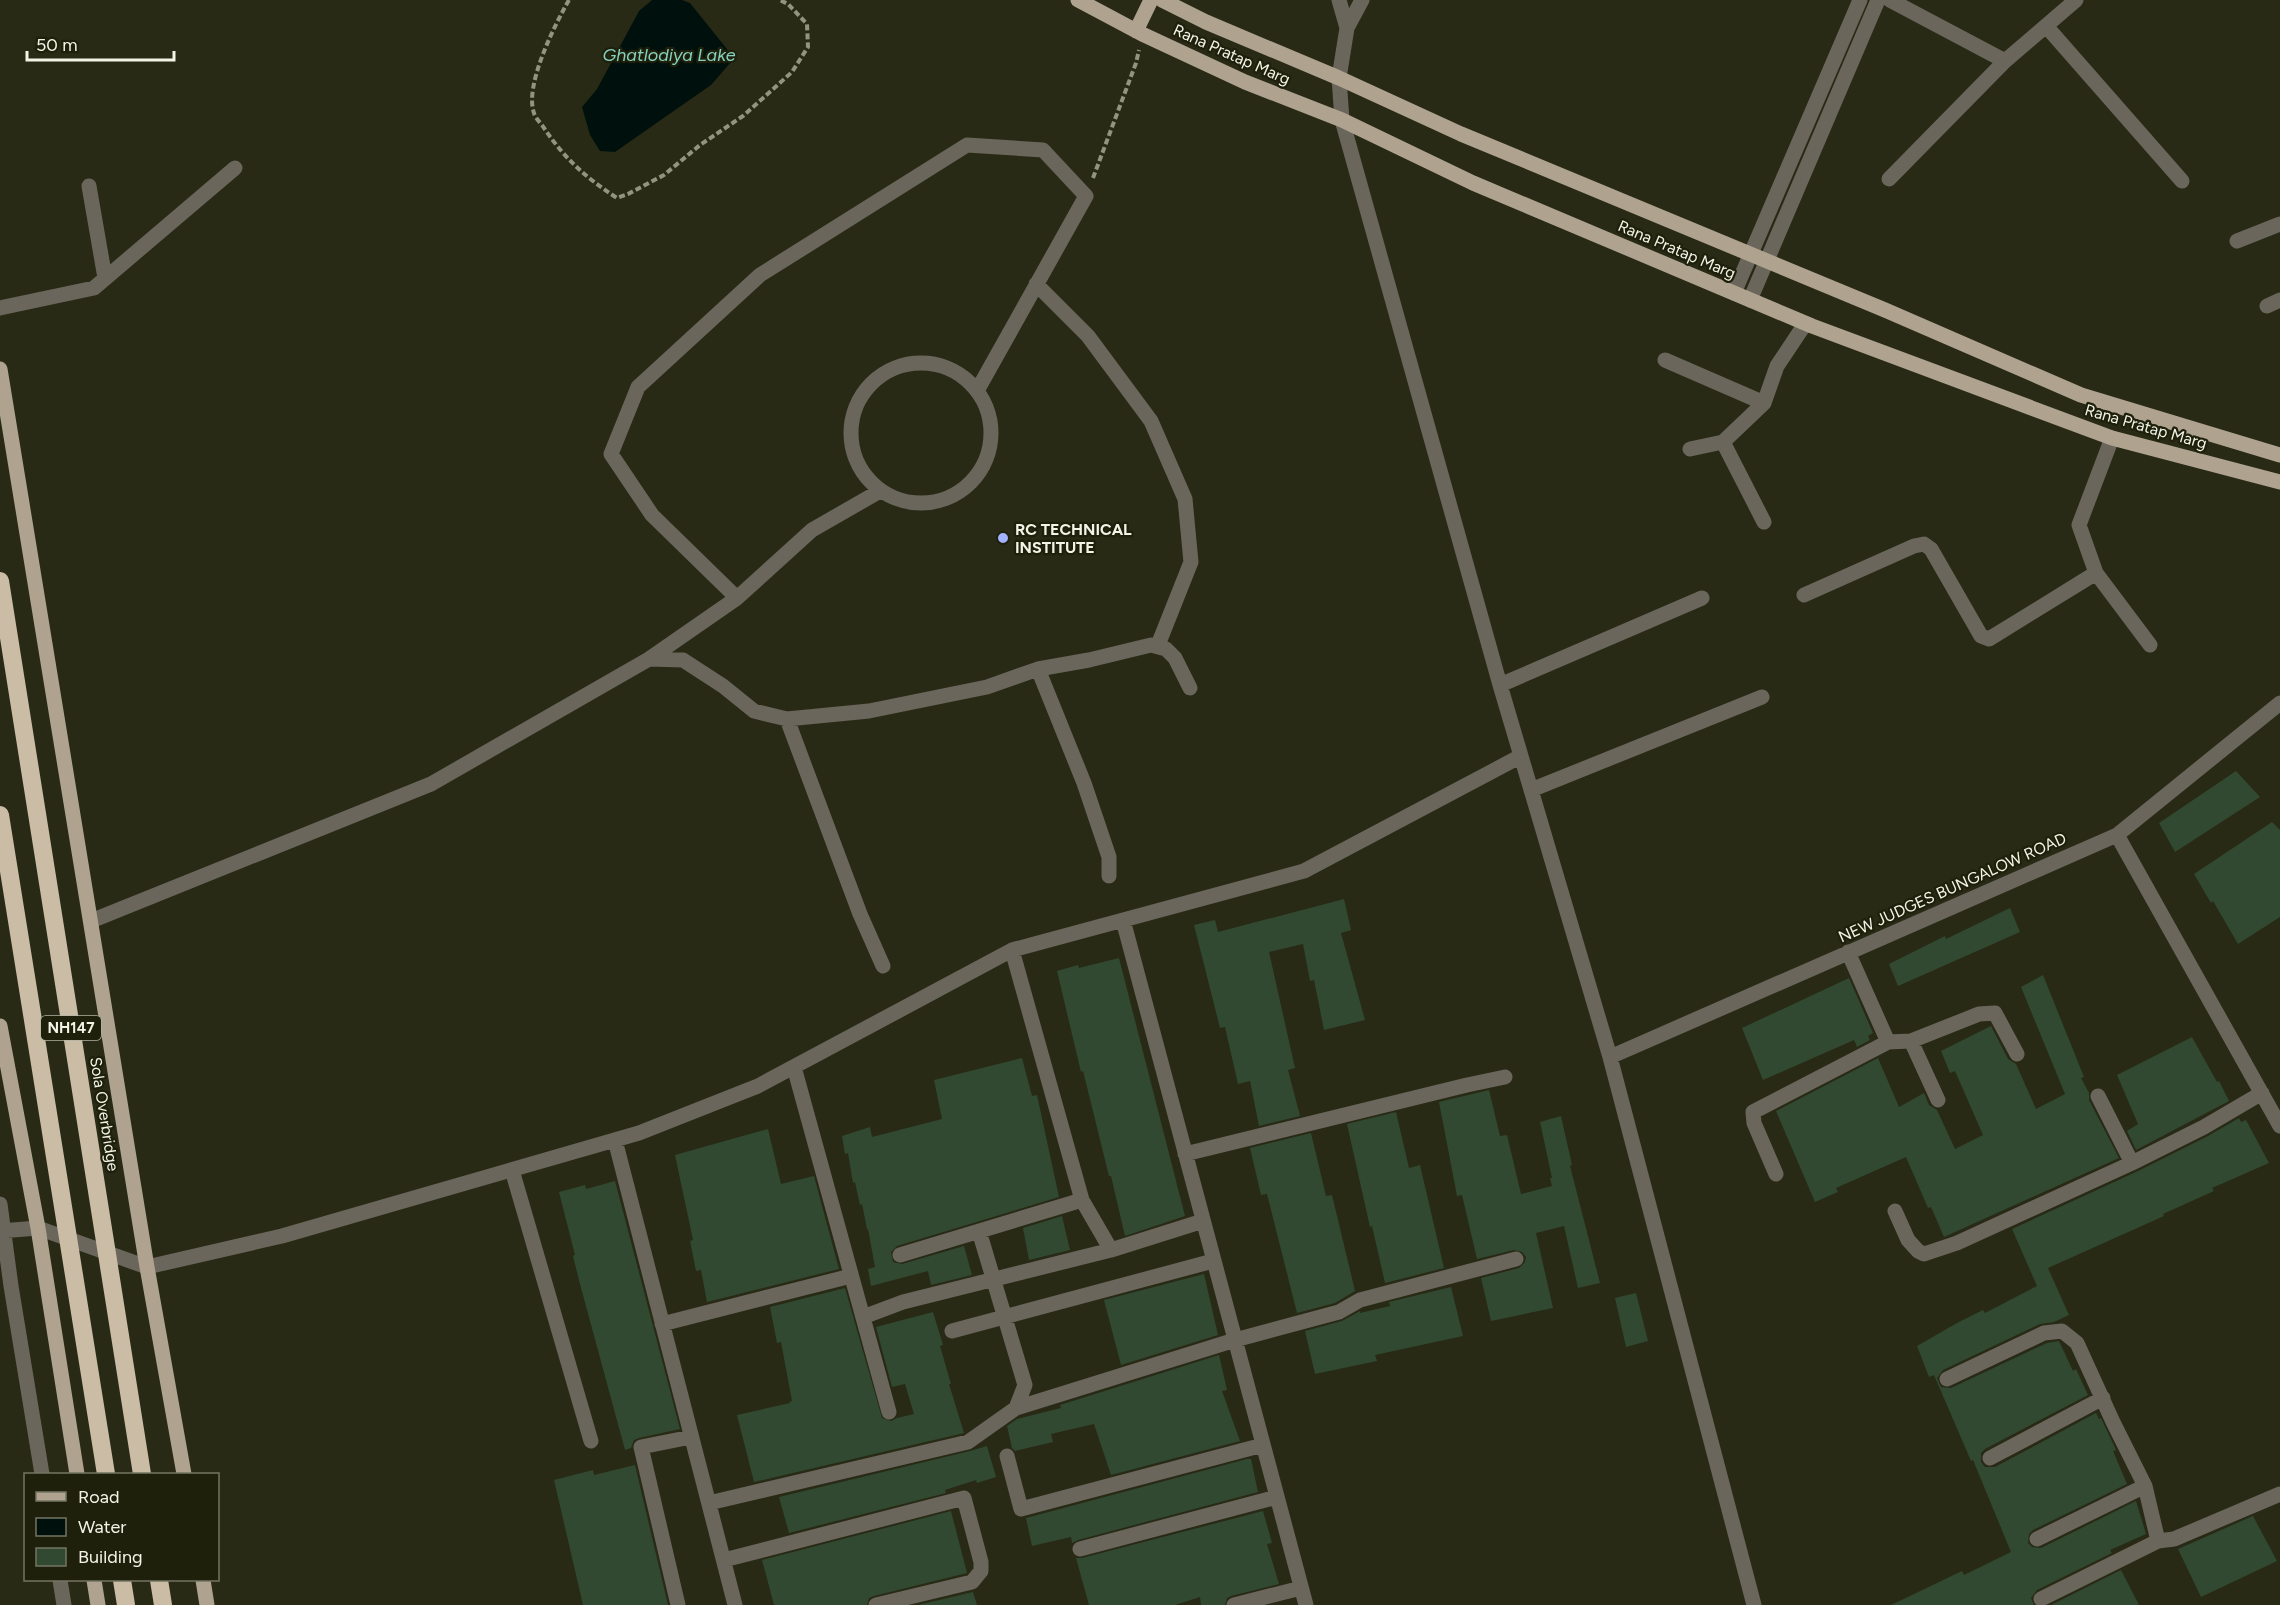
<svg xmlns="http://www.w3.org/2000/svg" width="2280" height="1605" viewBox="0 0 2280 1605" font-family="Figtree,sans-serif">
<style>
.water{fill:#00110d}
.building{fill:#314931}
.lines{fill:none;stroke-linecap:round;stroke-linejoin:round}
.path{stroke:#929482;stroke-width:4;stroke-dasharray:6 3;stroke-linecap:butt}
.minor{stroke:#6b665c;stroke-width:15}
.major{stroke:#afa390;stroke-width:15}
.highway{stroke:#cabca5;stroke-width:18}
.highway-bridge{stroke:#cabca5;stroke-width:18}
.poi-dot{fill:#a2b2fd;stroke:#1e200b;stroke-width:2}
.labels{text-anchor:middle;stroke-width:4.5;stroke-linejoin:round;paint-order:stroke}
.shield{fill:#1e200b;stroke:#b2b4a4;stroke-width:1.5}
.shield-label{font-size:15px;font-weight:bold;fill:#f2f4e6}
.street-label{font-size:16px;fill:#f2f4e6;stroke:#1e200b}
.poi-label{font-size:16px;font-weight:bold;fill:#f2f4e6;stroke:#1e200b;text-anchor:start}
.water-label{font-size:18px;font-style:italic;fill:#86d2c0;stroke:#1e200b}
</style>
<rect width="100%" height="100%" fill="#282a15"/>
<!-- water -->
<path class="water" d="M652,0H682L690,3L727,49L731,62L711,85L615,152L600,151L590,135L582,107L597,89L639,11Z"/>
<!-- building -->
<path class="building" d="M2236,771L2260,797L2175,852L2159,823Z
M2272,822L2280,830V917L2238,944L2213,901L2211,903L2194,874Z
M1344,899L1351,930L1341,933L1365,1020L1324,1030L1314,980L1310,981L1303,944L1269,952L1295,1068L1288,1070L1300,1116L1259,1126L1250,1081L1238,1084L1225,1027L1220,1028L1194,925L1215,920L1218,932Z
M2010,908L2020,932L1898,986L1889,964L1945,936L1946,939Z
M1119,958L1185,1216L1125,1236L1111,1176H1109L1083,1071L1081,1072L1057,971L1078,965L1079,968Z
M2043,975L2084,1077L2081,1078L2089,1093V1100L2119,1158L1944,1237L1931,1207L1928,1208L1906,1157L1836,1188L1838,1192L1815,1202L1776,1111L1878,1058L1899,1107L1924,1093L1929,1105L1937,1110L1955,1149L1983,1135L1955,1071L1950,1073L1941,1051L1991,1026L2008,1059L2016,1064L2036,1109L2065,1094L2021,987Z
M1849,978L1873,1033L1868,1036L1870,1040L1857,1047L1854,1040L1763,1080L1742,1028Z
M2192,1037L2217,1082L2219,1081L2229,1101L2136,1150L2127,1131L2138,1124L2117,1075Z
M1022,1058L1032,1096L1037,1095L1059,1197L897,1246L891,1252L893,1262L902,1264L964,1246L972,1275L931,1285L928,1271L871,1286L868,1269L875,1267L868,1229H867L862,1204L860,1205L855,1182L853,1183L848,1153L845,1154L842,1136L870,1127L872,1137L942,1119L934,1080Z
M1489,1090L1500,1136L1507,1135L1521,1194L1552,1186L1550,1178H1552L1540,1122L1561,1116L1572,1165L1570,1166L1600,1283L1578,1288L1564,1226L1536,1233L1553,1308L1491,1321L1481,1278L1519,1268L1525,1262L1526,1257L1522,1252L1514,1250L1477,1259L1462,1195L1457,1196L1439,1102Z
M1396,1112L1409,1168L1420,1165L1444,1268L1385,1283L1372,1226L1370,1227L1347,1124Z
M2239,1118L2241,1122L2246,1120L2269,1163L2212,1188L2214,1191L2163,1214L2164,1216L2048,1268L2069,1315L2054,1322L2040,1324L1943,1370L1937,1378L1941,1387L1951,1388L2047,1343L2059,1341L2073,1371L2076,1369L2088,1395L1985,1449L1981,1453V1462L1985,1467H1995L2096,1413L2099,1419L2101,1418L2116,1450L2113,1451L2127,1484L2033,1530L2029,1534L2028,1543L2032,1547L2041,1548L2136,1501L2146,1534L2110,1550L2112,1553L2037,1590L2031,1598L2034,1605H1891L1962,1571L1964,1575L2011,1552L1973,1460L1971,1461L1934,1375L1929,1377L1917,1346L1957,1323L1983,1310L1985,1313L2037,1286L2012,1229L2136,1172L2208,1136Z
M768,1129L781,1184L814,1176L839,1269L707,1302L701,1270L696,1271L690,1241L693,1240L675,1155Z
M1311,1133L1326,1196L1332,1195L1355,1291L1335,1303L1297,1313L1267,1194L1261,1195L1250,1148Z
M615,1181L680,1429L639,1438L634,1440L631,1448L625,1450L580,1284L573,1256L575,1255L559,1192L585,1185L586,1189Z
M1062,1216L1070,1250L1029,1260L1023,1228Z
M1204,1274L1218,1335L1121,1365L1104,1300Z
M1451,1287L1463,1336L1375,1355L1377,1361L1315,1374L1305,1331L1342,1321L1360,1311V1313L1390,1306L1389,1302Z
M845,1288L882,1418L891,1421L897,1418L914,1414L905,1384L892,1387L876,1327L933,1312L943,1345L940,1346L951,1384H949L964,1433L754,1482L737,1415L790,1403L789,1402L792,1401L781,1342L777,1343L770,1307Z
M1636,1293L1648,1341L1626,1347L1615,1298Z
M1219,1355L1227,1390L1222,1391L1240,1441L1111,1475L1094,1424L1051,1434L1053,1442L1015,1451L1012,1448L1007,1426L1017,1419L1061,1408L1060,1405Z
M987,1446L996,1477L977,1483L976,1480L945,1490L946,1493L789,1533L779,1497L970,1451Z
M1247,1459H1251L1258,1492L1078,1540L1072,1543L1071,1537L1032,1546L1026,1518Z
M635,1465L668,1605H583L554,1480L593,1470L594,1475Z
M951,1511L967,1573L874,1596L869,1598L867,1605H774L762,1560Z
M1263,1511L1272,1543L1267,1544L1279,1584L1231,1596L1227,1598L1225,1605H1201L1200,1597L1175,1605H1089L1076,1558H1082Z
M2253,1516L2277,1561L2201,1597L2178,1549Z
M2121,1570L2139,1605H2051Z
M973,1592L977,1605H918Z"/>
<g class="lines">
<!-- path -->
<path class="path" d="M569,0C555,24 524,86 534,113C535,118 541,123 544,128C565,159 585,177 617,198L628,194L664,175L700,145L743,116L792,72L808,47L807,24L788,4L780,0
M1093,178L1136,63L1139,50"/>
<!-- minor -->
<path class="minor" d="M1339,0L1347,28
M1362,0L1347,28L1339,78L1342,120L1500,685L1610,1057L1754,1605
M1890,0L2005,61
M2046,26L2182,181
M1889,179L2005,61L2076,0
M89,186L105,278
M2237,241L2280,224
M1036,284L1088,336L1151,421L1185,499L1191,562L1158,645
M1734,293L1860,0
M1750,300L1878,0
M2267,306L2280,300
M0,308L94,288L235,168
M1665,360L1764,403
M851 433a70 70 0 1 1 140 0a70 70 0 1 1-140 0Z
M2112,438L2079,525L2096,573L2150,645
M1723,442L1764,522
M1690,449L1723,442L1764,403L1777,366L1805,324
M1804,595L1914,546L1924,544L1931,549L1981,636L1989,639L2096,573
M737,598L652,515L611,454L638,387L760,275L967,145L1043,150L1086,196L978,389
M649,659L737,598L812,530L880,491
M1038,669L1084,783L1109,857V876
M1500,685L1702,598
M787,719L860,914L883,966
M1531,790L1762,697
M2117,835L2280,1126
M1123,920L1306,1605
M91,921L431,784L649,659L683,660L723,686L754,711L787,719L869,711L987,687L1038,669L1089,660L1151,645L1166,649L1175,658L1190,688
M1848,952L1888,1042
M1911,1041L1938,1100
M1610,1057L2117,835L2280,703
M794,1067L889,1412
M2098,1096L2132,1163
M615,1140L735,1605
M1185,1154L1467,1085L1505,1077
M512,1170L591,1441
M1776,1174L1754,1123L1753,1112L1888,1042L1911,1041L1979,1014L1995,1013L2017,1054
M1082,1200L1111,1250L1203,1221
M0,1204L11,1286L42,1474
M1895,1211L1908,1240L1918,1251L1924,1254L1957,1243L2132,1163L2204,1127L2262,1093
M0,1231L38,1228L147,1267L282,1236L639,1133L758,1086L1012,950L1304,871L1521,756
M900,1255L1082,1200L1012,950
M863,1317L903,1302L1111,1250
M662,1324L851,1276
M952,1331L1213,1261
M1947,1379L2044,1333L2062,1331L2077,1343L2113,1422L2145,1486L2158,1541L2174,1539L2280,1494
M1016,1408L1235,1340L1339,1312L1360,1300L1516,1259
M1007,1456L1021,1509L1263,1445
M1990,1458L2103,1398
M709,1503L968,1442L1016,1408L1025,1385L979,1231
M2037,1539L2145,1486
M1080,1549L1277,1497
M724,1560L964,1498L981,1562V1571L972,1582L876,1605
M60,1580L64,1605
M2041,1599L2158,1541
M678,1605L641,1447L691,1437
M1234,1605L1301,1588"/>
<!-- major -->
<path class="major" d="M1078,0L1142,34L1245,82L1342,120L1473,183L1812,326L2112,438L2280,482
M1162,0L1206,22L1339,78L1461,134L1885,310L2081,395L2280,455
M1136,31L1151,0
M0,369L147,1267L184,1474
M0,1026L38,1228L77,1474
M94,1580L98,1605
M203,1580L207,1605"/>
<!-- highway -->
<path class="highway" d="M122,1580L126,1605
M159,1580L163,1605"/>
<!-- highway-bridge -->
<path class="highway-bridge" d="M0,581L142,1474
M0,815L106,1474"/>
</g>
<!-- markers -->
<circle class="poi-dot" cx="1003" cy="538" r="6"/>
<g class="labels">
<!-- shield labels -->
<rect class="shield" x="41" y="1016" width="60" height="24" rx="4.5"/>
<g class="shield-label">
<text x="71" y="1033">NH147</text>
</g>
<!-- street labels -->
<g class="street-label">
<text transform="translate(1232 54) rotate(24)" y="6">Rana Pratap Marg</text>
<text transform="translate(1677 249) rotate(23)" y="6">Rana Pratap Marg</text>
<text transform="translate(2146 426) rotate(16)" y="6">Rana Pratap Marg</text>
<text transform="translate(1952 887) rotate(-24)" y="6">NEW JUDGES BUNGALOW ROAD</text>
<text transform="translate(105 1114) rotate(81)" y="6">Sola Overbridge</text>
</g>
<!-- poi labels -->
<g class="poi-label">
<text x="1015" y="535">RC TECHNICAL<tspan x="1015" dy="18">INSTITUTE</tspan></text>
</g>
<!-- water labels -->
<g class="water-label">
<text x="669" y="61">Ghatlodiya Lake</text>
</g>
</g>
<!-- legend -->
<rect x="24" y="1473" width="195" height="108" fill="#1e200b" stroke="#737563" stroke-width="1.5"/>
<rect x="36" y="1492" width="30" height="9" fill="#afa390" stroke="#737563" stroke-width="1.5"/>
<text x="78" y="1503" font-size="18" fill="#f2f4e6">Road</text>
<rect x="36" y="1518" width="30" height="18" fill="#00110d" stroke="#737563" stroke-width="1.5"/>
<text x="78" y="1533" font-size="18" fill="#f2f4e6">Water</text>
<rect x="36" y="1548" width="30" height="18" fill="#314931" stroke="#737563" stroke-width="1.5"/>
<text x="78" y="1563" font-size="18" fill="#f2f4e6">Building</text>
<!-- scale -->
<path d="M27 51v9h147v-9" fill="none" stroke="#f2f4e6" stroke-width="3"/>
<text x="36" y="51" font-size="18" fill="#f2f4e6" stroke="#1e200b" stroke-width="4.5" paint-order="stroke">50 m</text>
</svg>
